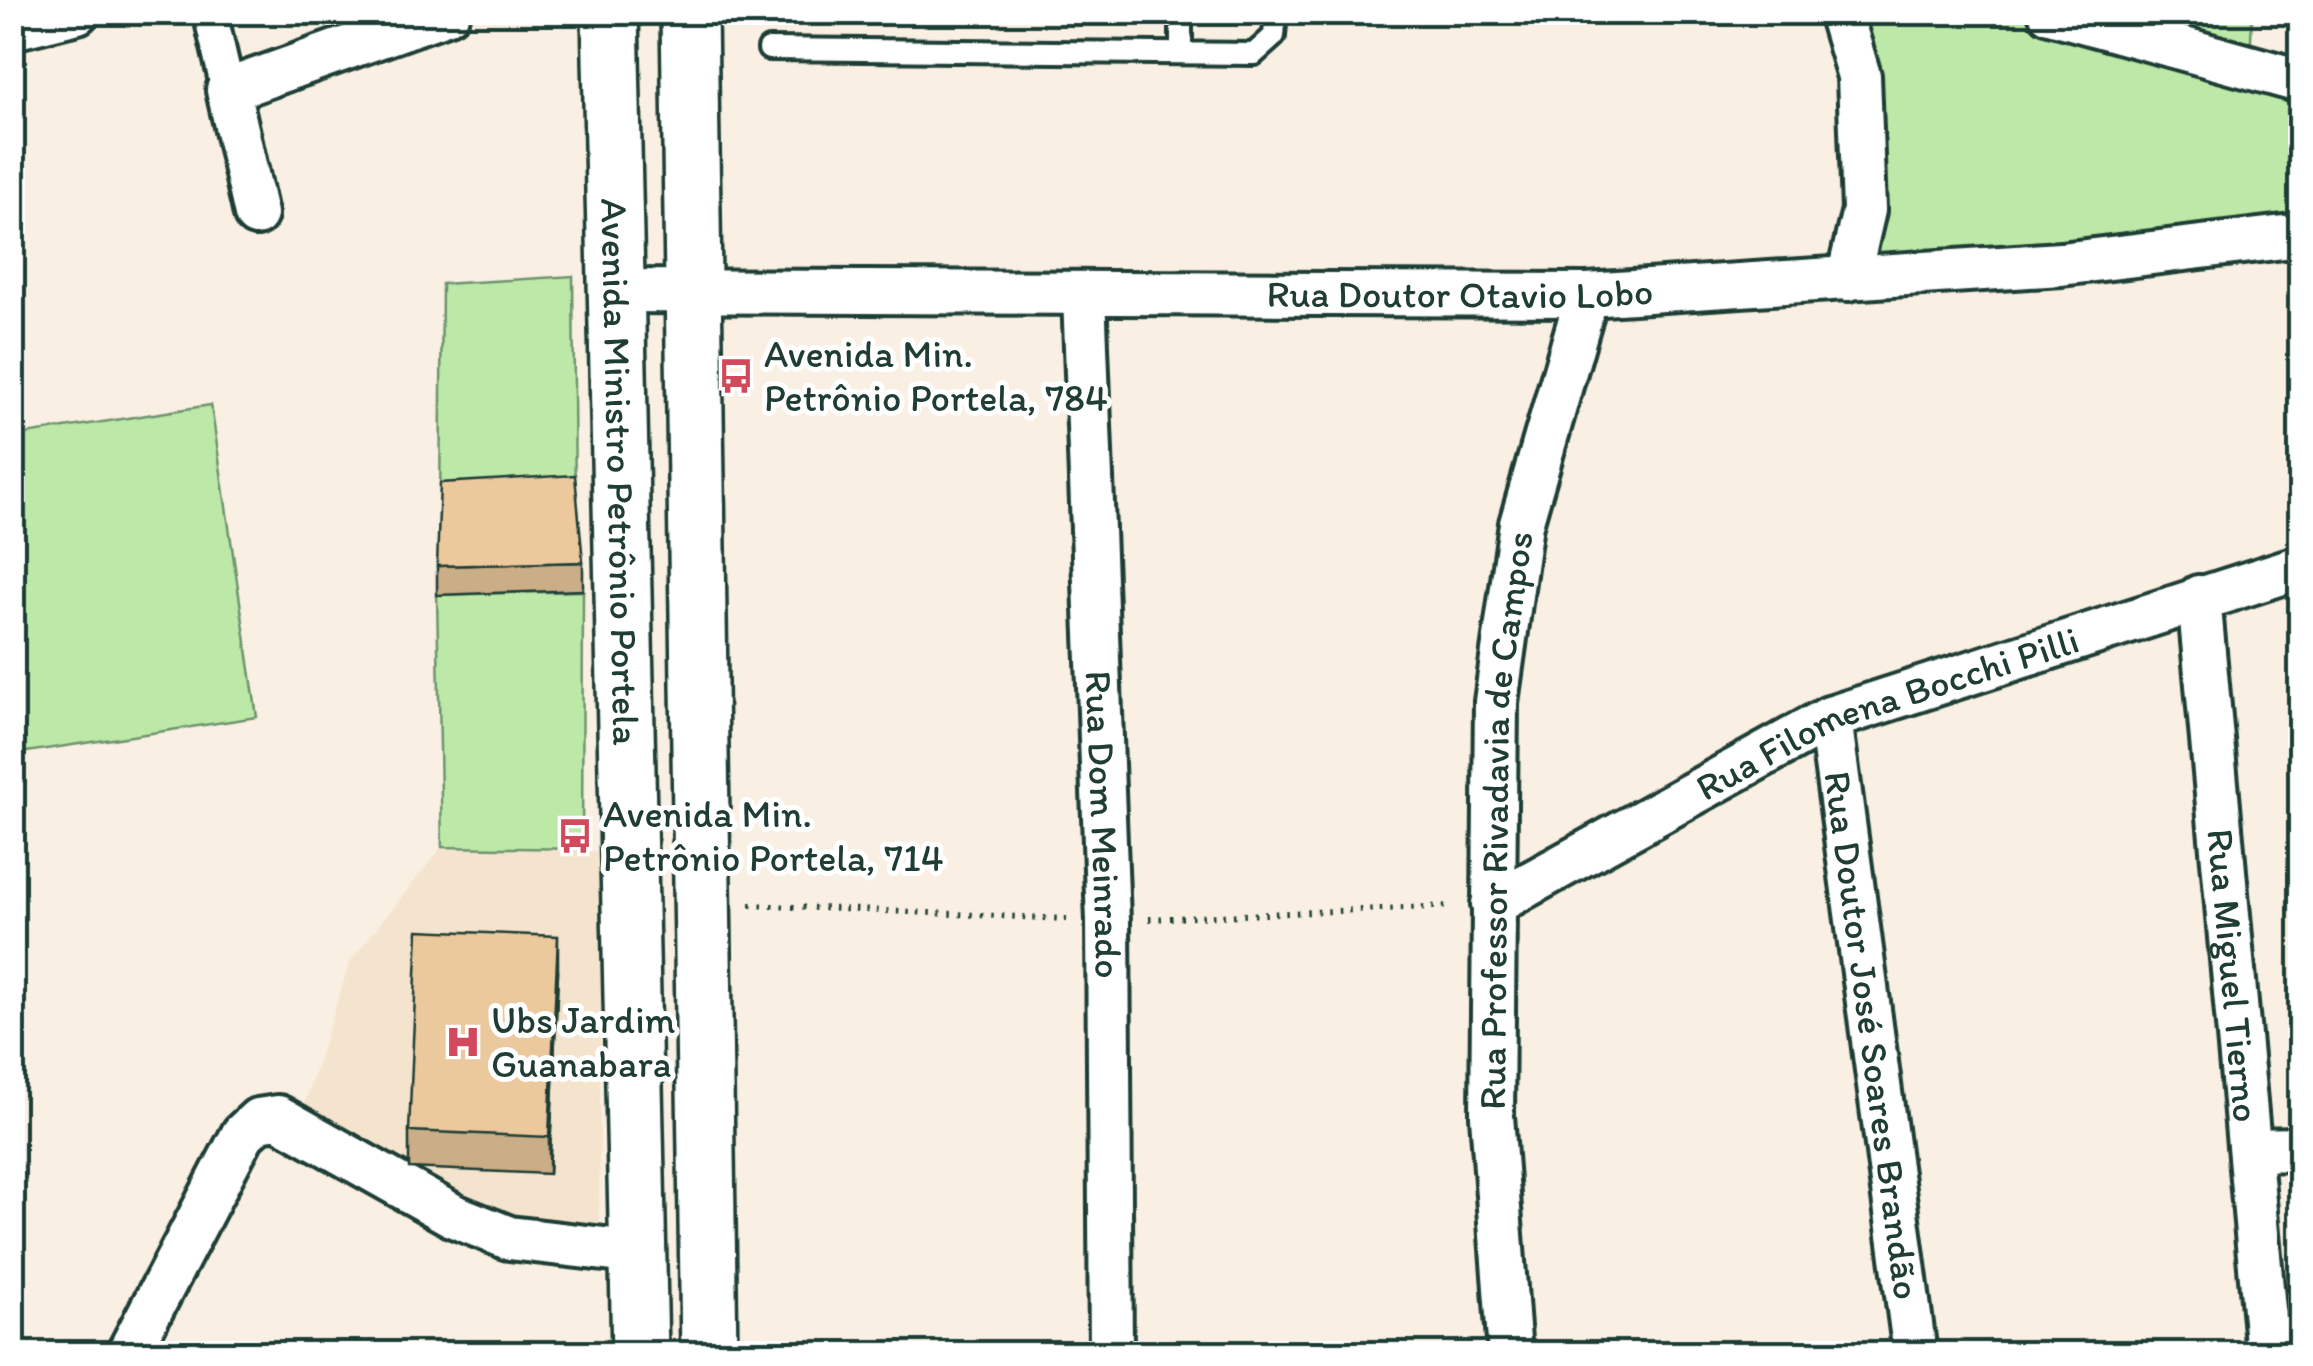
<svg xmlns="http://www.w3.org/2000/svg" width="2313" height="1366" viewBox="0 0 2313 1366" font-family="Itim,sans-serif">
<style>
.built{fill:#f5e4cd}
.green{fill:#bce9a7;stroke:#6e936e;stroke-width:2.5}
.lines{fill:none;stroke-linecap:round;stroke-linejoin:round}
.service-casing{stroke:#1f3d34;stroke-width:28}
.pedestrian-casing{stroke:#1f3d34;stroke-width:40}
.minor-casing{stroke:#1f3d34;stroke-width:50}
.secondary-casing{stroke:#1f3d34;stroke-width:62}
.path{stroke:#1f3d34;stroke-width:6;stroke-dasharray:2.5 8;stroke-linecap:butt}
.service{stroke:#fff;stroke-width:20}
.pedestrian{stroke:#fff;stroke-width:32}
.minor{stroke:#fff;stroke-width:42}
.secondary{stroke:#fff;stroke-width:55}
.wall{fill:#cbad87;stroke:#1f3d34;stroke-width:2.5}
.shaded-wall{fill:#a58d6e;stroke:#1f3d34;stroke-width:2.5}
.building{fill:#ecc99d;stroke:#1f3d34;stroke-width:2.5}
.labels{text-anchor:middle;stroke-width:10;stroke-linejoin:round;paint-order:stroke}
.street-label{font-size:38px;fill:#1f3d34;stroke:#fff}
.poi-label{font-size:38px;fill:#1f3d34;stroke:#fff;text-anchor:start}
</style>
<rect width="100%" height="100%" fill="#f9efe2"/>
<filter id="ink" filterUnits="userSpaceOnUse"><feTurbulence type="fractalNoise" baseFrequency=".01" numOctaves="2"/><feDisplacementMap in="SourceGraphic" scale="20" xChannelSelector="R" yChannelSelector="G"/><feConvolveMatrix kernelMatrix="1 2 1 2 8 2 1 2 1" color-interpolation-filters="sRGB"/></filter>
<g filter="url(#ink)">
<!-- built -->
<path class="built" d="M442,847L602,851L599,1233L512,1226L302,1112L350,961Z"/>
<!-- green -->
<path class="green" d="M1840,13H2252L2250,67L2300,81V235L1848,279Z
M573,276L575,504L440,511L442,284Z
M211,405L257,717L13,754V436Z
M583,591L582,849L442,847L437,595Z"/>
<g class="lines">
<defs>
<path id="service" d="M769,49L1254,54L1274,36L1276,12
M1181,53V12"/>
<path id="pedestrian" d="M210,12L228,90"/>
<g id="minor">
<path d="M1840,12L1859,76L1864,210L1848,279"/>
<path d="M2050,12L2300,81"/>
<path d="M12,28L77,12"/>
<path d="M256,214L228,90L448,12"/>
<path id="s1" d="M618,291L1587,295L2061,264L2300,235"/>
<path id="s2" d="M1084,295L1108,921L1111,1354"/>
<path id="s3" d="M2199,597L2268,1354"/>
<path id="s4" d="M1830,718L1915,1354"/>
<path id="s5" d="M1493,904L1830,718L2300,567"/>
<path d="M2252,1150L2300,1149"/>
<path d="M128,1354L243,1134L258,1120L278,1117L454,1216L509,1238L639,1253"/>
<path id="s6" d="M1510,1354L1492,1116L1496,702L1521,524L1587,295"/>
</g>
<g id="secondary">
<path id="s7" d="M610,12L640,1354"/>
<path d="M689,12L709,1354"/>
</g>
</defs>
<!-- service casing -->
<use href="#service" class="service-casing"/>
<!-- pedestrian casing -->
<use href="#pedestrian" class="pedestrian-casing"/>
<!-- minor casing -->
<use href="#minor" class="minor-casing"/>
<!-- secondary casing -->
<use href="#secondary" class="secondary-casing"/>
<!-- path -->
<path class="path" d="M750,905L1067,919
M1149,919L1452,906"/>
<!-- service -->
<use href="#service" class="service"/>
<!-- pedestrian -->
<use href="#pedestrian" class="pedestrian"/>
<!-- minor -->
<use href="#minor" class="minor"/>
<!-- secondary -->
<use href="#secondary" class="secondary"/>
</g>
<!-- wall -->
<path class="wall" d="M826,12H898V16L827,19Z
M583,562V590L437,595V566Z
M558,973L549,1174L409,1168V1131Z"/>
<!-- shaded-wall -->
<path class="shaded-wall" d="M558,936V973L549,1174V1137Z"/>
<!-- building -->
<path class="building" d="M575,475L583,562L437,566L440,483Z
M418,930L558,936L549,1137L409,1131Z"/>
</g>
<!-- icons -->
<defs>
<symbol id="bus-bare" viewBox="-9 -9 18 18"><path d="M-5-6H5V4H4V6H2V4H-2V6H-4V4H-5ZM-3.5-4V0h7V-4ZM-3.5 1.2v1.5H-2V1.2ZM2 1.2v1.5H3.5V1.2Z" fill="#d1495b" stroke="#fff" stroke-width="2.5" paint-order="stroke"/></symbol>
<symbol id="hospital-bare" viewBox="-9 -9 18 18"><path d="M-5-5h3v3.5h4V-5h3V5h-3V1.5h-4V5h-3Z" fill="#d1495b" stroke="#fff" stroke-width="2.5" paint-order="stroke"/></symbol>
</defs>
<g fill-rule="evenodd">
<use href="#bus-bare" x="711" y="351" width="50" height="50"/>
<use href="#bus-bare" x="550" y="811" width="50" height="50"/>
<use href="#hospital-bare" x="438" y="1017" width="50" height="50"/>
</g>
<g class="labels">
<!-- street labels -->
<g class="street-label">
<text dy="13" stroke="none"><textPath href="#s1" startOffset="842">Rua Doutor Otavio Lobo</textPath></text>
<text dy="13" stroke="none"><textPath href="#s7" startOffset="460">Avenida Ministro Petrônio Portela</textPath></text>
<text dy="13" stroke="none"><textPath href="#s5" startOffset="440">Rua Filomena Bocchi Pilli</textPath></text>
<text dy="13" stroke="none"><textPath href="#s6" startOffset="535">Rua Professor Rivadavia de Campos</textPath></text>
<text dy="13" stroke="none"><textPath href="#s2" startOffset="530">Rua Dom Meinrado</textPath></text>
<text dy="13" stroke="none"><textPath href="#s3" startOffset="380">Rua Miguel Tierno</textPath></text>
<text dy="13" stroke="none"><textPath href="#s4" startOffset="320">Rua Doutor José Soares Brandão</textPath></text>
</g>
<!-- poi labels -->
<g class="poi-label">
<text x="764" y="367">Avenida Min.<tspan x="764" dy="44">Petrônio Portela, 784</tspan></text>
<text x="603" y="827">Avenida Min.<tspan x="603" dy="44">Petrônio Portela, 714</tspan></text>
<text x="491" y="1033">Ubs Jardim<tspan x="491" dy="44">Guanabara</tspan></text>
</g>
</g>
<!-- margin -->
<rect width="2313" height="1366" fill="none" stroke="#fff" stroke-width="50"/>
<rect x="25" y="25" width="2263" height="1316" fill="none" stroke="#1f3d34" stroke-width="4" filter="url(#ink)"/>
</svg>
